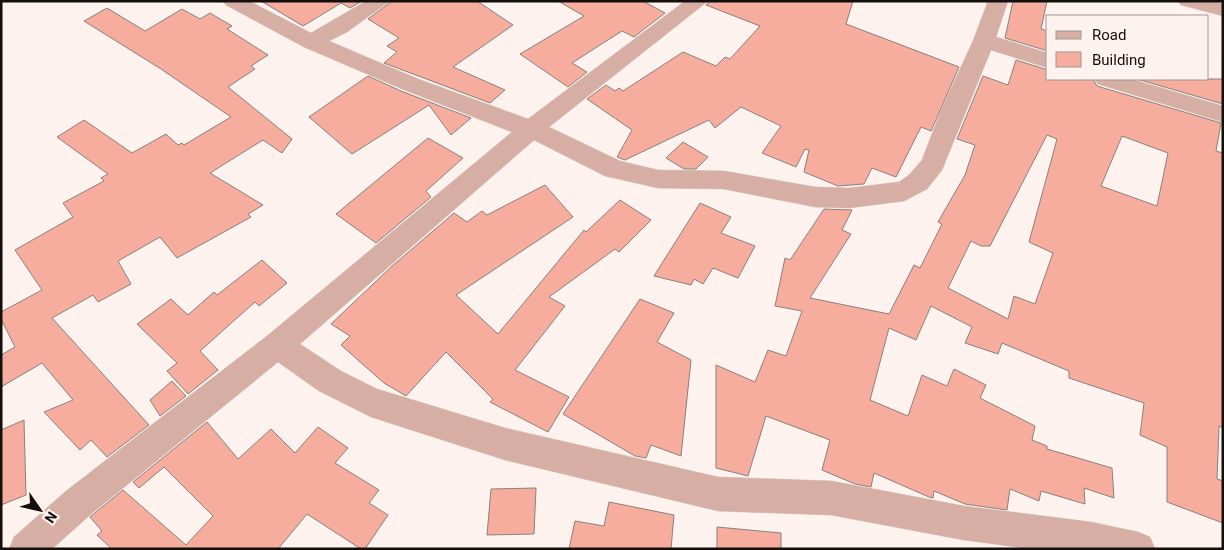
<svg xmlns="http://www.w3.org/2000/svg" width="1224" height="550" viewBox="0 0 1224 550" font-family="Roboto,sans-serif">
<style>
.building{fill:#f6ad9e;stroke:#8b807d;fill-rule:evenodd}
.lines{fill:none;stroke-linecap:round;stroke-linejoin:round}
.street-casing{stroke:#d7cec9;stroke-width:1}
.street{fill:#d7aea4;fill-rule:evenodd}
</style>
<rect width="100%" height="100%" fill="#fdf2ed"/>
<!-- building -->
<path class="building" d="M261,1H362L350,8L341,3L303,26Z
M392,1H477L513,25L453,67L505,90L490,103L384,63L397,52L387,46L399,38L368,19Z
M558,1H643L665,13L634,37L622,31L572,63L587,72L568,87L520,54L584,16Z
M710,1H853L846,24L959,67L931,131L921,127L896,177L872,168L864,184L838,186L804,172L809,150L805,149L796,167L762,153L781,126L741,107L715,128L709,120L625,160L617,157L632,130L587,99L606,85L615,91L619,88L623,91L683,52L716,66L725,57L730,59L760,26L706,5Z
M1013,1H1047L1041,29L1048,31V51L1005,38Z
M107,8L145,31L182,9L200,19L210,13L232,26L227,29L268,55L251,66L255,69L228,87L292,139L282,153L263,140L210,173L263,205L248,214L251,217L177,258L160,237L118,261L131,284L98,302L93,295L52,318L149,425L107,457L91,440L80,450L44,412L73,400L42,363L1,387V355L15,347L1,319V312L42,290L15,250L73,217L63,203L104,181L101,178L108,174L57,137L84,120L132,153L166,134L178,145L182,143L184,145L231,117L161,69L84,21Z
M1016,60L1048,70V79H1093L1097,86L1221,123L1216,151L1223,153V428L1219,426L1217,479L1223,481V523L1167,502V447L1140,435L1144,403L1069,378V371L1002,343L998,354L965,343L972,327L931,306L916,340L889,328L870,400L908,416L922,375L947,386L954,369L986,385L980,398L1035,426L1032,440L1047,446V449L1112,468L1114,498L1084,488L1085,504L1041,491L1039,501L1010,489L1007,510L965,504L934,491L933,498L929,497L874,473L871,487L855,484L822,470L830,440L766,416L748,476L716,468V365L755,382L768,350L786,356L802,311L775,306L785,258L790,260L824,209L852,210L842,230L851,234L810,298L889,314L914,265L920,268L942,224L938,222L965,175L975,145L957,139L983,76L1008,85ZM1047,135L1057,139L1029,242L1053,253L1035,304L1014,296L1008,319L948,288L971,241L981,246H990ZM1122,136L1168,153L1157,206L1101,186Z
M368,76L401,91L471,118L451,135L429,105L352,154L309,117Z
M1137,79H1223V104Z
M428,138L463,158L426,191L431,197L376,243L336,214Z
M683,142L708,157L696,169H684L666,158Z
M545,185L573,217L456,295L498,334L584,230L586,232L620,200L651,220L619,252L615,249L549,297L565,306L515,370L569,397L548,432L490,402L493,399L446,352L406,396L384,383L341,345L350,336L331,324L391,267L454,213L467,222L482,211L487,215Z
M700,203L731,217L721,233L755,246L738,278L713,268L703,284L694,279L691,285L654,276Z
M262,260L287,283L259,306L255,302L200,351L218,370L188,394L167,371L177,363L137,324L171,299L188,315L214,292L217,295Z
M640,299L674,313L657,342L691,360L681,456L651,445L646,458L635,456L563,414Z
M172,381L186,396L160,416L150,400Z
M24,420L26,495L1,505V430Z
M207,422L238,459L271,429L295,453L318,427L348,448L335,463L379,490L369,503L388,515L365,549H361L307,514L278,549H112L97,535L102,531L90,517L123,490L186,545L213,516L164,467L139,488L133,482Z
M536,488L534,534L487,535L491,489Z
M609,502L674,515L671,549H569L575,521L604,526Z
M717,527L781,533V549H717Z"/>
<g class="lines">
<defs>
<path id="street" d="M223,1H249L311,33L366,1H390L347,32L329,41L418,79L528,119L685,1H708L549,127L620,161L658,170L724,171L815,187L849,188L899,182L909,175L922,160L941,110L973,41L988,1H1008L996,37L1048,53V68L991,50L942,170L927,189L904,201L849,208L815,207L724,189L658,188L605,176L534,140L300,344L341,371L377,389L505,428L718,477L831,481L964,506L1091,522L1138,532L1150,537L1155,549H1032L964,540L831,515L718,511L505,460L371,417L319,391L278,362L90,515L52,549H9L14,537L66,491L267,336L512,132L402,89L304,47L226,5Z
M1178,1H1213L1223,4V16L1181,5Z
M1095,79H1131L1223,106V122L1098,84Z"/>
</defs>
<!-- street casing -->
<use href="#street" class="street-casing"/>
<!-- street -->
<use href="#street" class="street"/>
</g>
<!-- border -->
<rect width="1224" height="550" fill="none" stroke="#120f0d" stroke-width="5"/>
<!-- legend -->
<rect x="1046" y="15" width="162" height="65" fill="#fdf2ed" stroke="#9f9793"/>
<rect x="1056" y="31" width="25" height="8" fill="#d7aea4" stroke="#9f9793"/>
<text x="1092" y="40" font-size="15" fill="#120f0d">Road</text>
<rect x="1056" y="52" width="25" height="15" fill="#f6ad9e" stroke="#9f9793"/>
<text x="1092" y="65" font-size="15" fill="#120f0d">Building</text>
<!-- north arrow -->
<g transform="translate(40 510) rotate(124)" stroke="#fdf2ed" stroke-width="4" paint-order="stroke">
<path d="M0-4L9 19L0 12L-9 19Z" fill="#120f0d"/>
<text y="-8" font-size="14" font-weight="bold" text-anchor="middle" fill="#120f0d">N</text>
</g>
</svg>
